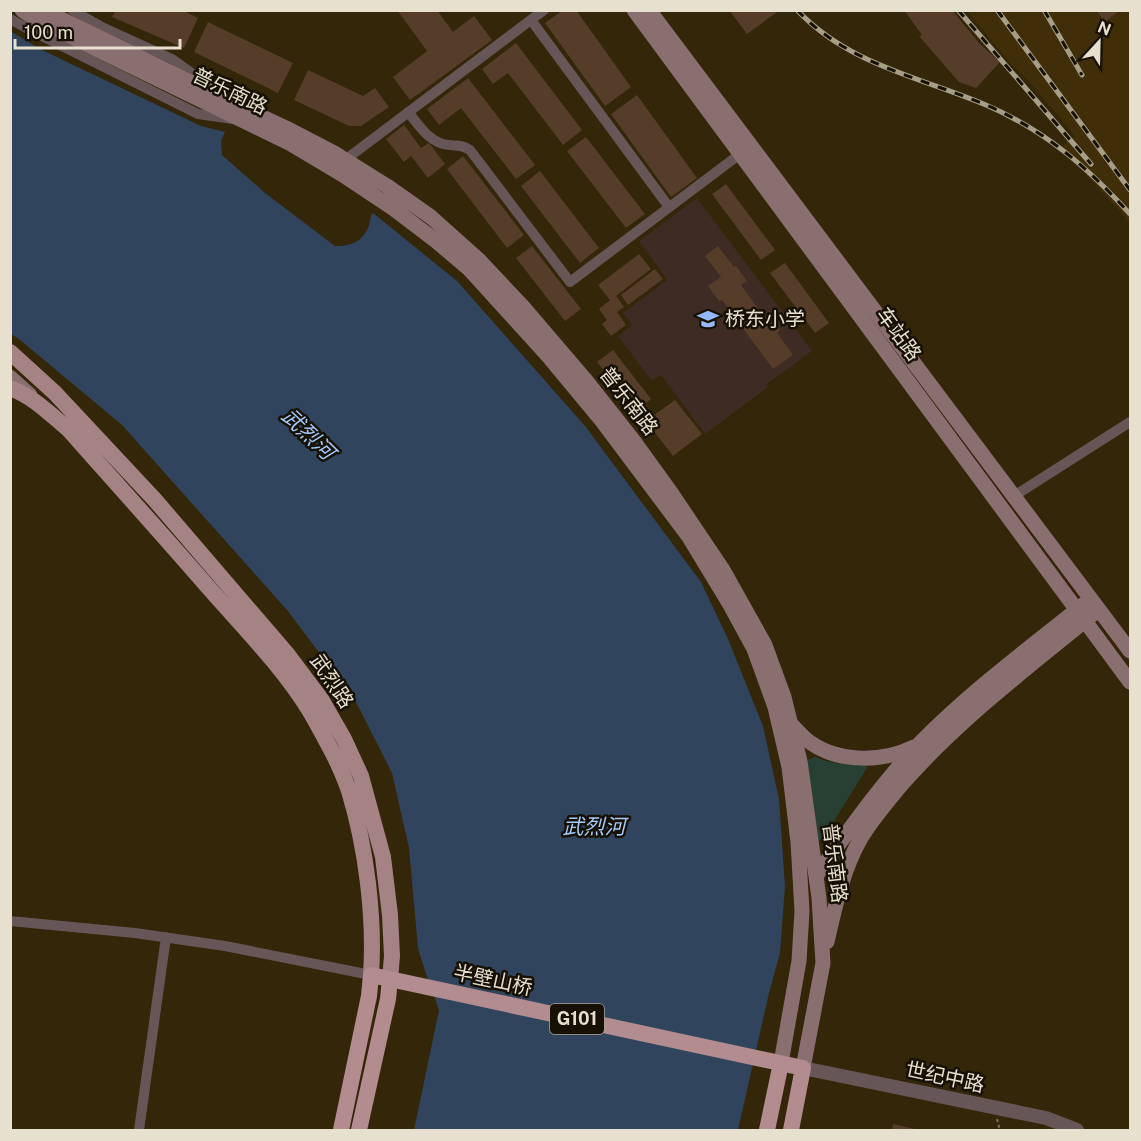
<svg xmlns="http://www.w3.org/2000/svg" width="1141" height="1141" viewBox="0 0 1141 1141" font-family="'Public Sans','Noto Sans SC',sans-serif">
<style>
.built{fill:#3f2e08}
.education{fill:#3d2b24}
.green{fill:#283f34}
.water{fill:#30445d}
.building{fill:#563d29}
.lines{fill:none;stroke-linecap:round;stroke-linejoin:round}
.path{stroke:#7c7158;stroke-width:2;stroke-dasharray:3 3;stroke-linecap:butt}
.minor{stroke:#675657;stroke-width:10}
.tertiary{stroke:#675657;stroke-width:14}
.secondary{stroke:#8a6f71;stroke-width:15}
.primary{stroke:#a58385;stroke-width:16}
.trunk{stroke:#b28c8e;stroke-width:16}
.rail-casing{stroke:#a79e88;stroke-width:5}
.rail{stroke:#161005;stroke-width:3;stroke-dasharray:9;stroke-linecap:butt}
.labels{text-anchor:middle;stroke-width:5;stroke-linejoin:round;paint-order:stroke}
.shield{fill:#161005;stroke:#a9a292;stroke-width:1.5}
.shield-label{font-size:18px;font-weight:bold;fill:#e8e0cf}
.street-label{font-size:20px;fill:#e8e0cf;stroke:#161005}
.poi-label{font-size:20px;fill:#e8e0cf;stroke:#161005;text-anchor:start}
.water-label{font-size:21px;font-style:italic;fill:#a5cbfb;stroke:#161005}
</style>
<rect width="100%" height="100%" fill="#332609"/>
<!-- built -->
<path class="built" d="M967,11H1130V223L1081,169L1069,158L1057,150L1075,136L1026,78L1012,65Z"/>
<!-- education -->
<path class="education" d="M697,198L812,351L767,384L768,387L705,434L661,375L652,381L618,336L632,325L623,313L667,280L639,241Z"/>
<!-- green -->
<path class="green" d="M815,757C833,764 845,765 865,764L867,768L824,837L820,841L815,837L807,767L808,760Z"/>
<!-- water -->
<path class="water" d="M10,31L42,50L201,126L225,132L221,141L222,155L265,193L335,246C349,247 362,242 368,228C370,224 370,218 372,214L373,213L457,281L585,426L701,582L728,639L763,726L779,799L785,886L780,953L769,993L738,1130H414L439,1010L425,971L418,948L409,848L392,773L355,700L287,610L122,425L19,339L11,334Z"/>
<!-- building -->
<path class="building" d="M116,10H182L198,18L184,48L112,17Z
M397,10H437L453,32L474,16L492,40L410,100L393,77L427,51Z
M563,10H576L631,87L605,106L545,23Z
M729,10H780L747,34Z
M904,10H952L979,43L1000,62L976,88L959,82L919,36L922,35Z
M1096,10H1120L1105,22Z
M208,22L293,63L278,93L194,52Z
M516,43L582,130L563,145L508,73L493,84L482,69Z
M308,70L363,96L375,88L389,107L361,126H349L294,100Z
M468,78L535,165L516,179L461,108L439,125L427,109Z
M637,95L697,178L671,197L611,114Z
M404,125L421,148L429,143L445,164L428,178L411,156L404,162L386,139Z
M586,137L645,214L626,228L567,151Z
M463,156L524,235L507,248L447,169Z
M540,171L599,248L580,263L521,186Z
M726,184L775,250L761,260L712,194Z
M532,246L581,309L565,321L516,258Z
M718,246L734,267L736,266L747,281L741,285L765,318L769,315L780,330L777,333L793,355L773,369L722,300L719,301L708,286L721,277L705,256Z
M639,254L651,269L616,296L624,307L617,312L626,325L611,336L602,324L607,320L599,309L610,300L598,285Z
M785,263L829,323L815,333L770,273Z
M655,269L663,279L628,305L621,295Z
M613,350L651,399L635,411L597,362Z
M675,400L702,434L673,456L646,421Z
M893,1124L919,1130H892Z"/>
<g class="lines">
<!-- path -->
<path class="path" d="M997,1119L1000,1130"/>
<!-- minor -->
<path class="minor" d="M72,10L104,28L172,59L210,86
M10,19L34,32L198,114L233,119
M531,20L669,207
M408,112C418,124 427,139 443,144C454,147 460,143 470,150L570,282L740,154
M345,160L544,10
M1014,496L1130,422
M10,921L135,933L225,946L371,975
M139,1130L166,937"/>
<!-- tertiary -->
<path class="tertiary" d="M803,1068L1046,1118L1077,1130"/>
<!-- secondary -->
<path class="secondary" d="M22,10L34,18L96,49L291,144L343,175L394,209L436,241L469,269L548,356L602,421L689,537L729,603L754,649L775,707L789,767L798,842L802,911L799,961L781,1063
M43,10L243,108L286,128L336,154L387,186L431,217L478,259L525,309L584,378L633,440L672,494L723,570L765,645L784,697L800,761L819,898L823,963L803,1068
M634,10L1130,682
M649,10L1130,651
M10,377L30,395
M791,724C797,730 803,738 811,743C840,763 883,762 914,747
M816,876C849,830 881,784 920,743C970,692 1028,649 1084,604
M827,942C835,907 843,869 861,838C871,821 885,805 897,790C954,723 1024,671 1092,615"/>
<!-- primary -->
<path class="primary" d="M10,352L55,393L155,500L288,655L321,699L344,739L361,776L383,857L390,915L392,956L390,979
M10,388C34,397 50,414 69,430C115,482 162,534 208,587C243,627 283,667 311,713C325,738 340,764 349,791C366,847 375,917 371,975"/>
<!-- trunk -->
<path class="trunk" d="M341,1130L369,996L371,975L803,1068L791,1130
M359,1130L388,999L390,979
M767,1130L781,1063"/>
<defs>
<path id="rail" d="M797,10C849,65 920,77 986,105C1046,131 1087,167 1130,214
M958,10L1091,164
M997,10L1130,190
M1044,10L1082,75"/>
</defs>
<!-- rail casing -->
<use href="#rail" class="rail-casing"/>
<!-- rail -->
<use href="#rail" class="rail"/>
</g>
<!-- icons -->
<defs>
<symbol id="school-bare" viewBox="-9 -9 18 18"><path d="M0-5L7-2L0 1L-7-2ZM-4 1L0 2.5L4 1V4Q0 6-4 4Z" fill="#95b7fd" stroke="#161005" stroke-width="2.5" paint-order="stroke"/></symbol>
</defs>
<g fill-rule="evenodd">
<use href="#school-bare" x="693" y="304" width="30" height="30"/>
</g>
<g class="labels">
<!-- shield labels -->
<rect class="shield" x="550" y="1004" width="54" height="30" rx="4.5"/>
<g class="shield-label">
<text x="577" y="1025">G101</text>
</g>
<!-- street labels -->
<g class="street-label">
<text transform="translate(230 91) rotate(26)" y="7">普乐南路</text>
<text transform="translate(899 334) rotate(54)" y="7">车站路</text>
<text transform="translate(629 401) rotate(52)" y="7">普乐南路</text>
<text transform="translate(332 681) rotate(56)" y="7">武烈路</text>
<text transform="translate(835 863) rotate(83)" y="7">普乐南路</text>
<text transform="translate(493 980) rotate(12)" y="7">半壁山桥</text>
<text transform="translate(945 1077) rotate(12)" y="7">世纪中路</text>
</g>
<!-- poi labels -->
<g class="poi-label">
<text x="725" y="326">桥东小学</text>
</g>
<!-- water labels -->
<g class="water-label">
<text transform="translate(308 434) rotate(44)" y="7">武烈河</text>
<text x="594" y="834">武烈河</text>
</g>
</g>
<!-- border -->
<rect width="1141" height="1141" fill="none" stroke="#e8e0cf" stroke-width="24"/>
<!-- north arrow -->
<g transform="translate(1099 42) rotate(22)" stroke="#161005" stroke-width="4.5" paint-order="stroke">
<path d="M0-4.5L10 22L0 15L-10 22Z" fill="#e8e0cf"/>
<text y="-9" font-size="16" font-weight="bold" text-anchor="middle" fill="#e8e0cf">N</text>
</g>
<!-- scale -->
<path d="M15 39v9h165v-9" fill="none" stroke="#e8e0cf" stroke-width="3"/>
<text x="24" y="39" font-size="18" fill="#e8e0cf" stroke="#161005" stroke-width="4.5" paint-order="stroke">100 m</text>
</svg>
